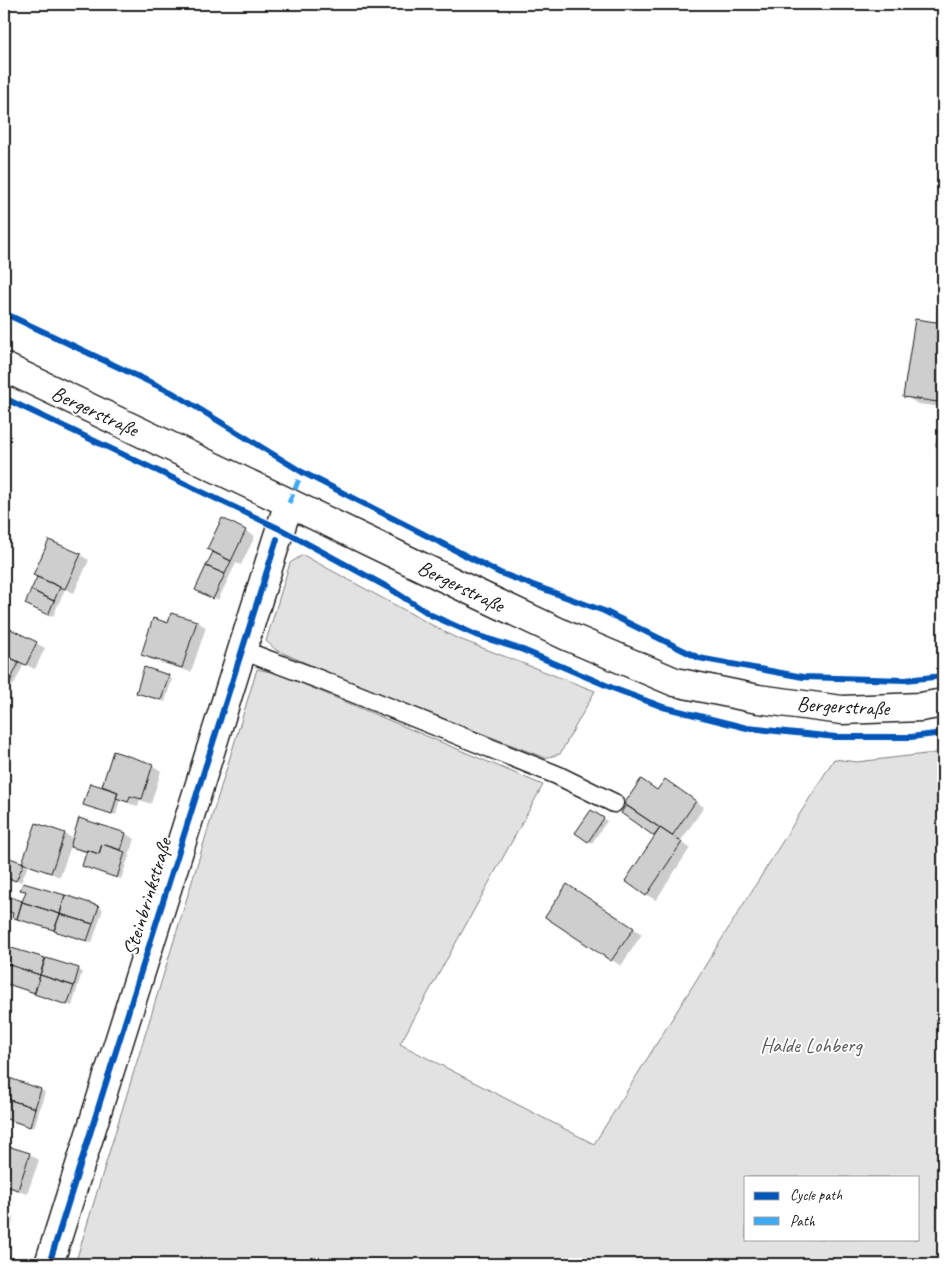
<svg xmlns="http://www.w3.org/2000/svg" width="947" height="1268" viewBox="0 0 947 1268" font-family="Caveat,sans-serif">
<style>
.green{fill:#e2e2e2;stroke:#7f7f7f;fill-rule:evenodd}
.shadow{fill:#0003;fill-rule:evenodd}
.building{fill:#cecece;stroke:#1c1c1c}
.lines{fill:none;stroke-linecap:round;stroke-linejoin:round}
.service-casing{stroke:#1c1c1c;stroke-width:21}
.tertiary-casing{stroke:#1c1c1c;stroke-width:31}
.secondary-casing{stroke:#1c1c1c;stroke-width:31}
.service{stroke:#fff;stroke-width:18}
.tertiary{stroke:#fff;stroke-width:28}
.secondary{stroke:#fff;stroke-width:28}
.quiet{stroke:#3fa9f5;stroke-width:5;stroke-dasharray:10 5;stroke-linecap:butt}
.cycleway-casing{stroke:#fff;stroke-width:9}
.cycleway{stroke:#0057b8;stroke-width:6}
.labels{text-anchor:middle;stroke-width:4;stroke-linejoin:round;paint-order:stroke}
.street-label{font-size:21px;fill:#1c1c1c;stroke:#fff}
.park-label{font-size:21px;fill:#575757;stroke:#fff}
</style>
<rect width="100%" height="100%" fill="#fff"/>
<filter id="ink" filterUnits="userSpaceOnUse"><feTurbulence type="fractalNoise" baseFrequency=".02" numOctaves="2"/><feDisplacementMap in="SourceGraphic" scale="10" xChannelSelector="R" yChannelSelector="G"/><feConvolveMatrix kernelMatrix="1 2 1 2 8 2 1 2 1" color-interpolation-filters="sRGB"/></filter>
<g filter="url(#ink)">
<!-- green -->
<path class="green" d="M303,555L454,637L595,691L560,754L545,758L345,680L276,650L266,641L290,563Z
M257,669L279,674L543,785L400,1044L594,1144L834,759L857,762L943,752V1264H75ZM746,1177H918V1239H746Z"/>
<!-- shadow -->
<path class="shadow" d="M940,306H943V449L938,446L942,407L918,404L905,396L938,323Z
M222,519L255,536L241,565L236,563L218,600L197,589L215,552Z
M80,555L89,560L74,593L65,589L53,616L26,604L38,576Z
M172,614L197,622L206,627L191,672L152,660L143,655L168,625Z
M5,627L45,648L35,669L24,664L13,686L4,681Z
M168,676L172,679L165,702L142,694Z
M152,765L161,771L151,804L140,800L138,806L127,803L120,799L116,815L89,807L85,804L108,790L109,789L103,786Z
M674,786L704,807L680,842L690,848L656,900L647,895L656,836L623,813L658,791Z
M596,814L607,821L592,843L577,833Z
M37,825L65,834L74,839L126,834L135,839L121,879L83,866L87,853L80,851L71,846L60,877L33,867L24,862ZM97,842L113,846L112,849L96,844Z
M4,858L28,866L21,882L4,876Z
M22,889L98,907L103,909L92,943L17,919L13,916L14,913L4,909V902L5,896L23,903L27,892Z
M577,891L642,934L621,966L547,917Z
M4,946L78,969L82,972L72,1006L4,983Z
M4,1078L41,1090L45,1092L34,1128L7,1119L6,1120L4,1119Z
M4,1146L29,1154L39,1160L27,1194L4,1186Z
M4,1213L14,1217L4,1251Z"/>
<!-- building -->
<path class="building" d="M939,304L943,305V323L937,322Z
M915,319L943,323V369L938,402L903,397Z
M941,408H943V447L936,446Z
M222,518L246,530L231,561L207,549Z
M49,540L81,554L65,589L33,575Z
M213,552L231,561L225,574L206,566Z
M206,566L225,574L213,599L195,590Z
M37,577L60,587L54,601L31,590Z
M31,590L54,601L48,615L25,604Z
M171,613L197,621L182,668L141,655L153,618L168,623Z
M4,626L37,642L26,665L4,655Z
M4,655L19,662L9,684L4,682Z
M144,667L169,675L161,700L136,693Z
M113,751L153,764L142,799L130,796L128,802L116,798L118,792L102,786Z
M641,779L657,790L665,779L696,801L672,836L624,804Z
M90,783L118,792L112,814L83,805Z
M626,805L660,828L654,836L621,813Z
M591,810L604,818L588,842L575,833Z
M79,818L126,833L121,850L102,844L99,854L87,850L86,851L70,847Z
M36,823L65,833L51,873L22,863Z
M660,828L682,842L646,896L625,881Z
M102,844L125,852L117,878L82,866L87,850L99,854Z
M4,856L24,863L16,881L4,877Z
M23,883L65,895L60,914L22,902L26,891L20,890Z
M567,884L634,928L611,961L545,917Z
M5,895L22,901L17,919L12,917L13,913L4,910Z
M65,895L99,906L93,924L60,914Z
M22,902L60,914L54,930L17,919Z
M60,914L93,924L87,941L54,931Z
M4,945L8,947L4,961Z
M8,947L45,958L40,975L4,963Z
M46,958L79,968L74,986L40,975Z
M4,963L40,975L35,993L4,983Z
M40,975L74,986L67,1005L34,994Z
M4,1077L9,1078L4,1095Z
M9,1078L41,1089L35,1108L4,1098Z
M4,1098L35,1108L30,1127L4,1118Z
M4,1145L30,1153L18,1190L4,1185Z
M4,1211L11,1214L5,1232H4Z"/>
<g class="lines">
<defs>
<path id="service" d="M242,650L321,680L557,775L614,803"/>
<path id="tertiary" d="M49,1264L277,539L289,503"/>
<path id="secondary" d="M4,367L289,503L482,596L567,636L675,682L758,699L842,710L921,707L943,703"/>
</defs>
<!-- service casing -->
<use href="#service" class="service-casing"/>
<!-- tertiary casing -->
<use href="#tertiary" class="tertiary-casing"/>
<!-- secondary casing -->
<use href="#secondary" class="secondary-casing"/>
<!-- service -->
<use href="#service" class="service"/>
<!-- tertiary -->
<use href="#tertiary" class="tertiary"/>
<!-- secondary -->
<use href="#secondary" class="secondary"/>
<!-- quiet -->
<path class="quiet" d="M289,503L302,472"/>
<defs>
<path id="cycleway" d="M4,313L173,393L302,472L500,573L604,611L699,658L803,677L905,680L943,676
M4,398L280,529L389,588L431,615L476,635L523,650L615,689L663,707L747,728L836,737H911L943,733
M49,1264L277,539"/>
</defs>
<!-- cycleway casing -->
<use href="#cycleway" class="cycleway-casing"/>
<!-- cycleway -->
<use href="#cycleway" class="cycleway"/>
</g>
</g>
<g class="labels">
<!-- street labels -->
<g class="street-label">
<text transform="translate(95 411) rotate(25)" y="7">Bergerstraße</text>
<text transform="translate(461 586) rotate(26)" y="7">Bergerstraße</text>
<text transform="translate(843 706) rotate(3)" y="7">Bergerstraße</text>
<text transform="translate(147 897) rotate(-73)" y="7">Steinbrinkstraße</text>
</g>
<!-- park labels -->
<g class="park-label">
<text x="811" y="1052">Halde Lohberg</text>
</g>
</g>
<!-- margin -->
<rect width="947" height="1268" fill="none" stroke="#fff" stroke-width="20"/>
<rect x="10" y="10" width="927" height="1248" fill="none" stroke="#1c1c1c" stroke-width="2" filter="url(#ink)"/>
<!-- legend -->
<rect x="744" y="1176" width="175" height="65" fill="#ffffff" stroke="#a4a4a4"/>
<rect x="754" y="1192" width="25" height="8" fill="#0057b8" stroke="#a4a4a4"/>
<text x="790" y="1200" font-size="15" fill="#1c1c1c">Cycle path</text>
<rect x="754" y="1217" width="25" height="8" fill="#3fa9f5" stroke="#a4a4a4"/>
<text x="790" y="1226" font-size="15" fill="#1c1c1c">Path</text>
</svg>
